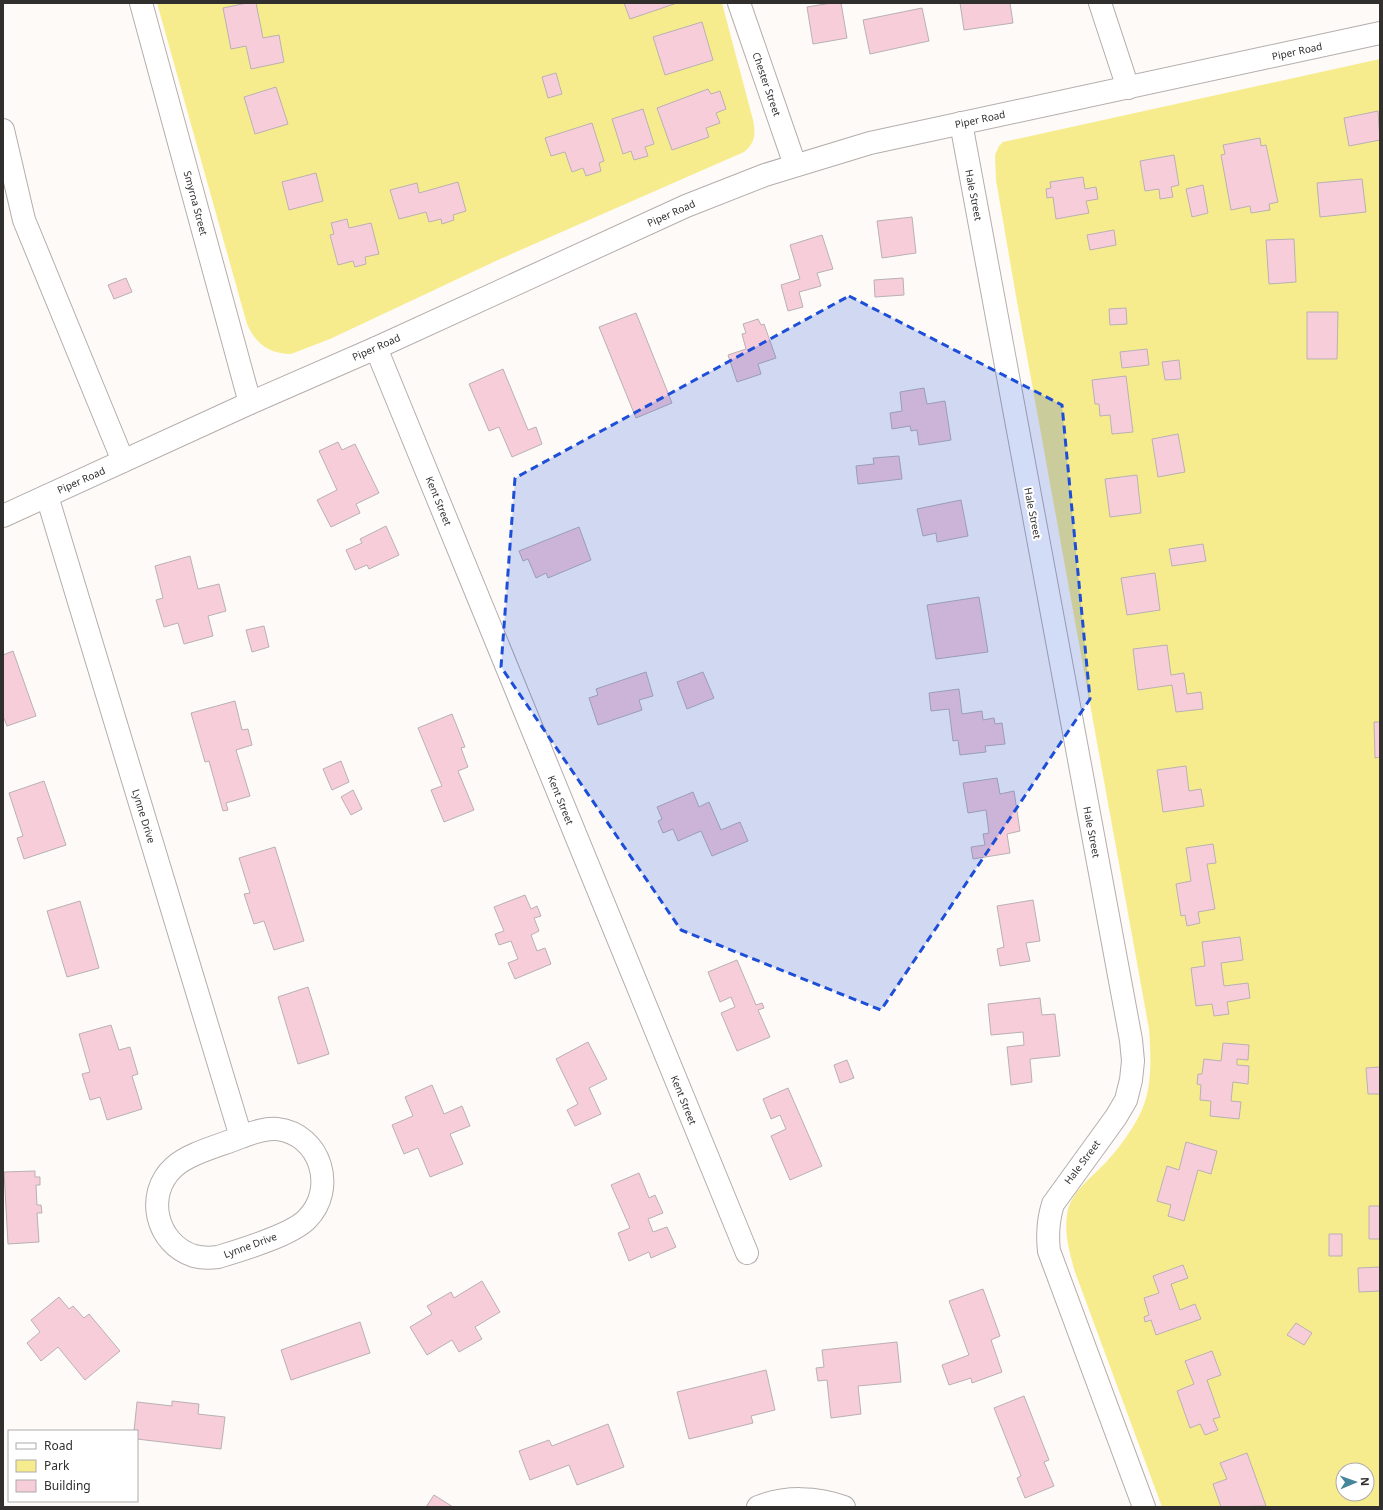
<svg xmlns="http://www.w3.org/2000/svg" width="1383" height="1510" viewBox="0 0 1383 1510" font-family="'Noto Sans',sans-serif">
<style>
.green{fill:#f7ec8d;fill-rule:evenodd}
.building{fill:#f8cdda;stroke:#b8b1b3}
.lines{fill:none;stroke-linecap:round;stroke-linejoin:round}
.minor-casing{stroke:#b5adac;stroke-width:24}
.major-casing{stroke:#b5adac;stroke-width:24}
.minor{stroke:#fff;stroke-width:22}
.major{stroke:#fff;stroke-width:22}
.marked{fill:#1d4ed8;fill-opacity:0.2;stroke:#1d4ed8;stroke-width:3;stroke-dasharray:8 5;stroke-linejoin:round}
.labels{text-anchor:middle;stroke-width:4;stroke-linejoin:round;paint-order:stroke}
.street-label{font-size:10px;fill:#312e2e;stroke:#fff}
</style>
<rect width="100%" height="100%" fill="#fefaf8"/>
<!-- green -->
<path class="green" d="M157,3H722L753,120C756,133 755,144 744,152L498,260L330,339L291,354C269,354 255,343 247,324Z
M1380,59V1507H1162L1075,1272C1070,1254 1064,1234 1067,1215C1070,1191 1093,1177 1108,1160C1120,1147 1131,1131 1139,1116C1153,1090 1151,1057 1149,1029L1016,296L996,180L995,155L999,146L1003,142ZM1343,1470H1367V1494H1343Z"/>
<!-- building -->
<path class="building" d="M247,3H256L263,38L279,35L284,62L251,69L246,46L231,49L223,8Z
M624,3H677L630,19Z
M831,3H841L847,38L813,44L807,7Z
M960,3H1010L1013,23L964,30Z
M922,8L929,41L870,54L863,20Z
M702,22L713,60L665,75L653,37Z
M556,73L562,94L548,98L542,77Z
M276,87L288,124L255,134L244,97Z
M708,89L711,94L720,91L726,109L716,113L720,123L706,128L709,137L672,150L657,108Z
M643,109L654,144L645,147L648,156L634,160L631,151L623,154L612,119Z
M1378,111L1380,140L1349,146L1344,118Z
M592,123L604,161L599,163L601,171L586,176L583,168L572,172L565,152L551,156L545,138Z
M1260,138L1261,146L1266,145L1278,202L1269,204L1270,210L1251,213L1250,206L1231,210L1221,155L1225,154L1223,145Z
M1174,155L1179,185L1171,187L1173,197L1160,199L1159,189L1145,191L1140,161Z
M316,173L323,201L289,210L282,182Z
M1083,177L1085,189L1096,187L1098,199L1086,201L1089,213L1056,219L1053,197L1047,198L1046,189L1051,188L1050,182Z
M1362,179L1366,212L1320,217L1317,183Z
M458,182L466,211L453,215L454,220L442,224L441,219L429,222L426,212L399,219L390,190L417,183L419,193Z
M1203,185L1208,213L1192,217L1186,189Z
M912,217L916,253L882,258L877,221Z
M347,219L349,228L371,223L379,254L365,257L366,264L355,267L353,261L338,265L330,235L334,234L331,223Z
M1114,230L1116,245L1090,250L1087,235Z
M822,235L833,269L817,273L821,286L799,292L803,307L788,311L781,285L800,279L790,245Z
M1294,239L1296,282L1269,284L1266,240Z
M126,278L132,292L114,299L108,285Z
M903,278L904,295L875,297L874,280Z
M1126,308L1127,324L1110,325L1109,309Z
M1307,312H1338L1337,359H1307Z
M636,313L672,403L636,418L599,327Z
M758,319L761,325L764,324L776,358L758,364L761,374L737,382L728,355L746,349L742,334L746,333L743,324Z
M1147,349L1149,365L1122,368L1120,352Z
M1179,360L1181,379L1165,380L1162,362Z
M503,369L528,430L536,427L542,444L512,457L499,427L489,431L469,384Z
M1126,376L1133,432L1112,434L1110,415L1100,416L1099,404H1095L1092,380Z
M924,388L927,404L945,401L951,440L919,445L917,430L911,431L910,426L892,429L890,413L902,411L900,392Z
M1178,434L1185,472L1158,477L1152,439Z
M338,442L342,450L355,444L379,493L356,504L360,513L331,527L317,500L337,490L319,451Z
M899,456L902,479L858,484L856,466L874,464L873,458Z
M1137,475L1141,513L1110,517L1105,479Z
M961,500L968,536L937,542L936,533L923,536L917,509Z
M386,526L399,555L369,569L367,565L355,570L346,550L362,543L360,539Z
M579,527L591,560L548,578L546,573L536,578L528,559L523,561L519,551Z
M1203,544L1206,561L1172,566L1169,549Z
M190,556L198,589L219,584L226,611L208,616L213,636L184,644L178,623L164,627L156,600L163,598L155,566Z
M1155,573L1160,610L1127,615L1121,578Z
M979,597L988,652L936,659L927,605Z
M264,626L269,647L252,652L246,630Z
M1167,645L1171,675L1184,673L1187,694L1201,692L1203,709L1176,712L1172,685L1138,690L1133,649Z
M13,651L36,716L7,726L3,716V655Z
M646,672L653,696L639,700L642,710L598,725L589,698L598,695L596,689Z
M703,672L714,698L687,709L677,682Z
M959,689L962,714L982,711L983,720L994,718L995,724L1002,723L1005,744L985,746L986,752L960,755L958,740L953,741L949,709L931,711L929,693Z
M235,701L242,730L248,729L252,745L236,750L250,796L226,803L228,810L223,811L209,761L205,762L191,713Z
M452,714L465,747L461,748L468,767L458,771L474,810L444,822L431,790L442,786L418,728Z
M1374,722H1380V757L1375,758Z
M341,761L349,782L332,790L323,769Z
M1186,766L1189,791L1201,789L1204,806L1163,812L1157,770Z
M997,778L1000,794L1014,791L1020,831L1007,834L1010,853L973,859L971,847L985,845L983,834L989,833L986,810L968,813L963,783Z
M44,781L66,845L24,859L17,838L23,836L9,793Z
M353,790L362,809L351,815L341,797Z
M693,792L699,807L709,802L721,830L740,822L748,841L712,856L701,831L678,841L673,829L663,833L658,821L662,819L657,807Z
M1213,844L1216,863L1207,864L1215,909L1198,912L1200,923L1187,926L1185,915L1181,916L1176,884L1191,881L1186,848Z
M275,847L304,941L274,950L264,921L254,924L244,894L250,893L239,858Z
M525,895L531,909L537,906L541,916L534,918L539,931L531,935L537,951L545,948L551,964L515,979L508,963L518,959L511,941L499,945L495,934L504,931L494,907Z
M1033,900L1040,941L1026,943L1030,961L1000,966L997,949L1004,947L997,906Z
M80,901L99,968L67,977L47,911Z
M1240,937L1243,960L1221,963L1224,986L1248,983L1250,998L1227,1002L1229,1014L1214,1016L1212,1004L1196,1006L1191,968L1205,966L1202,942Z
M737,960L756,1005L762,1003L764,1008L758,1010L770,1037L737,1051L721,1013L735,1007L731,997L720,1002L708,972Z
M308,987L329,1054L298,1064L278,997Z
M1040,998L1042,1015L1055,1014L1060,1056L1030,1059L1032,1082L1011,1085L1007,1047L1024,1045L1023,1032L991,1035L988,1004Z
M111,1025L119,1050L130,1047L138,1074L132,1076L142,1109L107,1120L100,1097L90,1100L82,1074L90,1072L79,1034Z
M588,1042L607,1079L589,1088L601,1114L575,1126L567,1110L578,1104L556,1059Z
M1223,1043L1249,1045L1248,1060L1237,1059V1065L1249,1066L1248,1084L1233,1082L1231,1101L1241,1102L1239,1119L1210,1116L1211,1101L1200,1100L1201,1085L1197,1084L1198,1074H1202L1204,1059L1221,1061Z
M847,1060L854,1078L840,1083L834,1065Z
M1380,1067V1094H1368L1366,1068Z
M432,1085L444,1114L462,1106L470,1126L450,1134L463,1164L430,1177L418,1148L404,1154L392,1125L413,1116L405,1097Z
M788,1088L822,1166L790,1180L771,1136L786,1129L780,1115L771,1119L763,1099Z
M1186,1142L1217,1151L1211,1174L1198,1170L1184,1221L1168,1216L1171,1205L1157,1201L1167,1166L1179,1170Z
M35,1171V1177H40V1185H36L37,1205H41L42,1213H37L39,1242L8,1244L4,1172Z
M639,1173L649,1198L655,1195L663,1213L648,1219L653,1232L667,1227L676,1247L651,1258L649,1252L629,1261L618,1233L630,1228L611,1185Z
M1369,1206H1380V1239H1369Z
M1329,1234H1342V1256H1329Z
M1183,1265L1188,1278L1171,1284L1180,1310L1195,1304L1201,1319L1156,1335L1151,1320L1145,1322L1144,1317L1149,1315L1144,1298L1159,1293L1153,1276Z
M1380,1267V1291L1359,1292L1358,1268Z
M482,1281L500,1312L475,1327L482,1339L459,1352L452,1340L427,1355L410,1327L432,1314L427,1306L451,1292L454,1298Z
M983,1289L1000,1336L991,1340L1002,1372L972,1383L971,1378L949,1385L942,1365L969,1355L949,1301Z
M59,1297L69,1309L73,1306L84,1318L89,1314L120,1351L85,1380L58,1347L41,1361L27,1343L40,1332L31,1320Z
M360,1322L370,1353L291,1380L281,1350Z
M1296,1323L1312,1333L1304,1345L1287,1335Z
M897,1342L901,1382L858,1386L861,1414L831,1418L827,1380L818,1381L816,1368L824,1367L822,1350Z
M1212,1351L1221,1375L1207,1380L1220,1417L1213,1419L1218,1430L1205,1435L1200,1424L1190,1428L1177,1391L1194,1384L1185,1361Z
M766,1370L775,1410L751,1416L753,1423L689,1439L677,1392Z
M1024,1396L1049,1460L1044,1462L1054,1486L1025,1498L1017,1478L1021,1476L994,1408Z
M172,1401L199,1404L198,1414L225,1417L221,1449L137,1439V1431H134L137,1402L172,1406Z
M608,1424L624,1467L577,1485L569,1465L530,1480L519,1451L549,1440L552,1446Z
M1247,1453L1266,1506L1221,1507L1213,1484L1227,1479L1220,1463Z
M434,1495L453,1507H426Z"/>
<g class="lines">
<defs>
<path id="minor" d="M141,3L250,403
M739,3L795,165
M1100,3L1128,88
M961,123L1131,1040L1133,1061L1131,1080L1126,1100L1116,1117L1053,1204C1048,1220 1047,1234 1049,1251L1144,1507
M3,130L24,220L123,461
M376,348L747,1253
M47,496L241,1137C222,1145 189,1153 174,1167C144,1194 156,1244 194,1256C202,1258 210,1258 218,1257C241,1250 292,1235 307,1219C337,1189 321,1134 277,1129C264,1128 252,1133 241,1137
M758,1507C785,1496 817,1497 844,1507"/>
<path id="major" d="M3,516L250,403L376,348L686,206L765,175L870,143L1380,33"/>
</defs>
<!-- minor casing -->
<use href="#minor" class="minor-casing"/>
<!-- major casing -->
<use href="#major" class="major-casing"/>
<!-- minor -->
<use href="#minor" class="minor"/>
<!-- major -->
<use href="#major" class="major"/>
</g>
<!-- marked area -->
<path class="marked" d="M849,296L1062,405L1090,699L881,1010L681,930L501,667L515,478Z"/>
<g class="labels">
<!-- street labels -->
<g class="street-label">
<text transform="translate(1297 51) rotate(-12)" y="4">Piper Road</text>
<text transform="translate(767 84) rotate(71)" y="4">Chester Street</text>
<text transform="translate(980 119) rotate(-12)" y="4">Piper Road</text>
<text transform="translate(974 195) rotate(79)" y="4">Hale Street</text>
<text transform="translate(196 203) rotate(75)" y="4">Smyrna Street</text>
<text transform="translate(671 213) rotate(-24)" y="4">Piper Road</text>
<text transform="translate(376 347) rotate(-24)" y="4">Piper Road</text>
<text transform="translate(81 480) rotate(-24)" y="4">Piper Road</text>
<text transform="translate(439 501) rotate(68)" y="4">Kent Street</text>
<text transform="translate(1033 513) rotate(79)" y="4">Hale Street</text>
<text transform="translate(561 800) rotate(68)" y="4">Kent Street</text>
<text transform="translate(144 816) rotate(73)" y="4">Lynne Drive</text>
<text transform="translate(1092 832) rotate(79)" y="4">Hale Street</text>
<text transform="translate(684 1100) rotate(68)" y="4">Kent Street</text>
<text transform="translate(1082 1162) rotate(-53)" y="4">Hale Street</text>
<text transform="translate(250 1245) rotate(-20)" y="4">Lynne Drive</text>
</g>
</g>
<!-- border -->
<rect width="1383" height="1510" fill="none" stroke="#312e2e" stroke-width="8"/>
<!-- legend -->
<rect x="8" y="1430" width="130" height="72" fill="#ffffff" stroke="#adabab"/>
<rect x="16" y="1443" width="20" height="6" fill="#ffffff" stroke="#adabab"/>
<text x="44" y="1450" font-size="12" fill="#312e2e">Road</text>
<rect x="16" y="1460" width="20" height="12" fill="#f7ec8d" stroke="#adabab"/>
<text x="44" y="1470" font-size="12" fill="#312e2e">Park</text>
<rect x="16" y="1480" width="20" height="12" fill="#f8cdda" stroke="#adabab"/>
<text x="44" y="1490" font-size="12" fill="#312e2e">Building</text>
<!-- north arrow -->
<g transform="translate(1355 1482) rotate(88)"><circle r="19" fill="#ffffff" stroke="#adabab"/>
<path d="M0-3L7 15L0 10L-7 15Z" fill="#46869a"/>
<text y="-6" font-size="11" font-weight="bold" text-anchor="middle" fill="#312e2e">N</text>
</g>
</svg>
